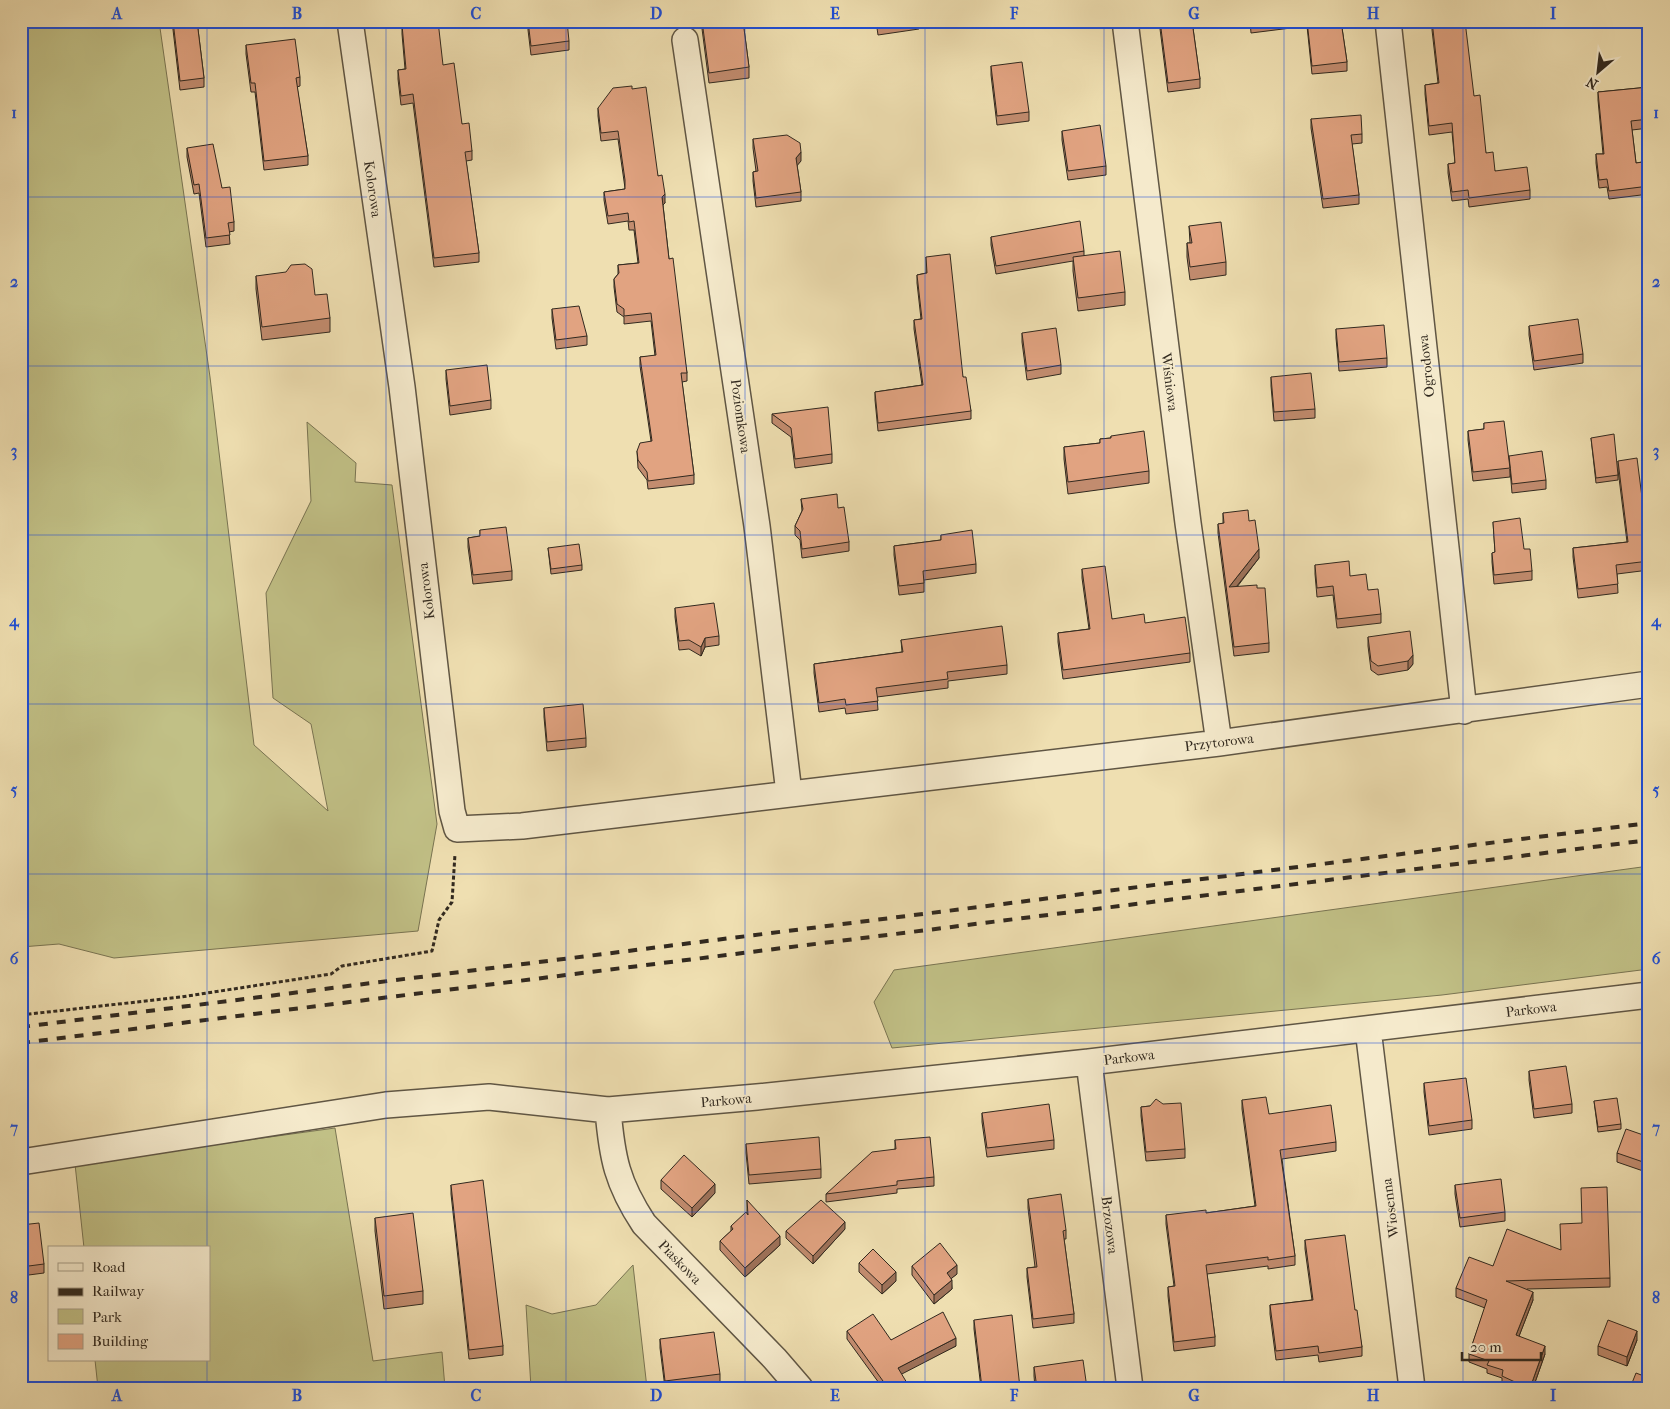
<svg xmlns="http://www.w3.org/2000/svg" width="1670" height="1409" viewBox="0 0 1670 1409" font-family="'IM FELL French Canon',serif">
<style>
.green{fill:#c1c086;stroke:#797452}
.lines{fill:none;stroke-linecap:round;stroke-linejoin:round}
.minor-casing{stroke:#605644;stroke-width:28}
.path{stroke:#31291f;stroke-width:3;stroke-dasharray:4 2.5;stroke-linecap:butt}
.minor{stroke:#f5eacc;stroke-width:25}
.rail{stroke:#31291f;stroke-width:4;stroke-dasharray:9 9;stroke-linecap:butt}
.wall{fill:#c28c6f;stroke:#31291f}
.shaded-wall{fill:#9e725a;stroke:#31291f}
.building{fill:#e1a381;stroke:#31291f}
.grid{fill:none;stroke:#1d4ed8;stroke-width:1;stroke-opacity:0.55}
.labels{text-anchor:middle;stroke-width:4;stroke-linejoin:round;paint-order:stroke}
.street-label{font-size:14px;fill:#31291f;stroke:#f5eacc}
.neatline{fill:none;stroke:#1d4ed8;stroke-width:2}
.grid-label{font-size:16px;text-anchor:middle;font-weight:bold;fill:#1d4ed8}
</style>
<rect width="100%" height="100%" fill="#efdfb1"/>
<filter id="stains"><feTurbulence type="fractalNoise" baseFrequency=".004" numOctaves="4"/><feColorMatrix values="0 0 0 0 .2 0 0 0 0 .09 0 0 0 0 .02 0 0 0 .5 -.17"/></filter>
<radialGradient id="worn" r=".72"><stop offset=".6" stop-color="#630" stop-opacity="0"/><stop offset="1" stop-color="#630" stop-opacity=".3"/></radialGradient>
<!-- green -->
<path class="green" d="M21,21H159L210,377L254,745L328,811L311,724L273,698L266,593L311,501L307,422L356,463L355,482L392,485L437,824L418,931L114,958L59,944L21,947Z
M1649,866V969L1442,995L892,1048L874,1002L894,970Z
M335,1128L373,1361L442,1352L445,1388H98L95,1360H209V1248H84L75,1164Z
M633,1265L647,1388H531L526,1305L552,1314L596,1305Z"/>
<g class="lines">
<defs>
<path id="minor" d="M350,21L402,387L452,811L457,829L522,826L1219,743L1649,684
M1125,21L1188,523L1219,743
M1388,21L1464,711
M685,40L757,526L789,793
M1368,1029L1412,1388
M1089,1062L1130,1388
M608,1110C612,1158 617,1183 644,1224L775,1359L800,1388
M21,1162L386,1105L489,1097L608,1110L757,1097L1089,1062L1649,995"/>
</defs>
<!-- minor casing -->
<use href="#minor" class="minor-casing"/>
<!-- path -->
<path class="path" d="M21,1015L181,997L331,974L342,966L432,951L439,920L452,902L455,854"/>
<!-- minor -->
<use href="#minor" class="minor"/>
<!-- rail -->
<path class="rail" d="M21,1027L1649,823
M21,1043L1649,840"/>
</g>
<!-- wall -->
<path class="wall" d="M172,21H197L204,78V87L180,90Z
M528,21L569,41V50L531,55L528,30Z
M701,21H743L749,67V78L709,83Z
M876,21H919V29L878,35Z
M1159,21H1192L1200,79V88L1168,92Z
M1250,21H1341L1347,62V71L1312,74L1307,26L1251,33Z
M1432,21L1474,96L1486,153L1495,171L1530,190V199L1469,207L1468,199L1452,201L1448,173V164L1455,163L1452,132L1429,135L1425,94V85L1438,83L1432,30Z
M402,25L443,65L462,124L472,151V160L466,161L479,253V262L434,267L413,103L401,105L398,79V70L405,69L402,34Z
M246,45L300,77V86L297,87L308,156V165L264,170L255,92H251L246,54Z
M991,66L1029,112V121L997,125L991,75Z
M1649,87V128L1632,130L1636,163L1649,161V194L1609,199L1607,187L1599,188L1596,163V154H1603L1598,100V92Z
M632,89L658,176L665,203L663,205L669,259L687,373V381L682,382L694,475V484L648,489L647,480L638,468L637,451L651,441L640,366V357L655,356L651,321L624,324V317L617,312L614,287V279L618,274V265L638,263L634,230H629L628,221L608,224L604,200V192L625,189V188L618,139L601,141L598,116V108Z
M1311,119L1362,134V143L1352,144L1359,195V204L1323,208L1311,128Z
M1062,131L1106,166V175L1068,180L1062,140Z
M753,139L801,161L797,165L801,192V201L756,207L753,181V172L756,171L753,148Z
M187,148L222,188L234,222V231L229,232L230,244L206,247L199,193L194,194L187,157Z
M1189,226L1226,262V275L1190,280L1187,257V243H1190Z
M991,237L1084,251V256L1125,292V305L1078,311L1073,271V261L996,274L991,245Z
M926,257L963,377L971,411V419L878,431L875,400V392L922,385L914,329V320L921,319L917,283V275L926,273Z
M256,276L315,295L330,318V332L262,340L256,289Z
M552,309L587,336V345L556,349L552,318Z
M1529,326L1583,354V363L1534,370L1529,335Z
M1336,329L1387,358V367L1339,371L1336,338Z
M1022,333L1061,365V374L1027,380L1022,342Z
M446,370L491,400V409L450,415L446,379Z
M1271,377L1315,409V418L1274,421L1271,386Z
M772,414L832,454V463L795,468L791,437L772,423Z
M1484,423L1509,463V456L1546,480V489L1512,493L1510,469V477L1473,481L1468,440V431L1484,429Z
M1111,436L1149,471V483L1068,494L1064,459V447L1100,443V439L1111,438Z
M1591,438L1618,475V480L1596,483Z
M1618,461L1647,537H1649V570L1617,574L1618,593L1578,598L1573,557V548L1627,542L1618,470Z
M801,499L838,508L849,542V551L802,558L800,540L795,535V526L802,511Z
M1223,513L1249,521L1259,558L1237,587L1269,643V652L1234,656L1218,533V524H1223Z
M1493,522L1524,549L1532,571V580L1494,584L1492,562V553L1495,552Z
M480,530L512,571V580L473,584L468,547V538L480,536Z
M941,535L976,564V573L924,580V592L899,595L894,555V546L941,540Z
M548,548L582,565V570L551,574Z
M1315,565L1350,576L1368,590L1381,614V623L1337,628L1333,595L1317,597L1315,574Z
M1082,569L1112,619L1190,653V662L1063,679L1058,642V633L1089,629L1082,578Z
M675,608L719,636V645L705,647L701,656L689,649L679,650L675,617Z
M1368,637L1413,664L1408,670L1378,675L1371,670L1368,646Z
M901,640L1007,665V674L948,681V688L877,697L878,710L846,714L845,708L819,712L814,673V664L902,652Z
M544,708L586,738V747L547,751L544,717Z
M1529,1071L1572,1104V1113L1534,1118L1529,1080Z
M1424,1083L1472,1120V1129L1429,1135L1424,1092Z
M1242,1100L1269,1114L1336,1142V1151L1282,1159L1295,1256V1265L1268,1269V1266L1207,1274L1215,1337V1346L1174,1351L1168,1296V1287L1174,1286L1166,1224V1215L1206,1213L1255,1206L1242,1109Z
M1594,1101L1621,1124V1129L1598,1132Z
M1150,1106L1185,1149V1158L1146,1161L1141,1116V1107Z
M982,1113L1054,1140V1149L987,1157L982,1122Z
M1649,1137V1173L1617,1162V1153Z
M895,1140L934,1177V1186L897,1189V1193L826,1202V1194L895,1149Z
M746,1144L821,1169V1178L749,1184L746,1153Z
M661,1180L715,1193L692,1217L661,1189Z
M451,1185L503,1346V1355L469,1359L451,1194Z
M1455,1185L1505,1212V1221L1460,1227L1455,1194Z
M1028,1199L1066,1230V1239H1064L1074,1314V1323L1033,1328L1027,1277V1268L1035,1267L1028,1208Z
M747,1200L780,1245L745,1277L720,1250V1241L731,1231V1226L747,1214Z
M375,1218L423,1291V1304L384,1309L375,1231Z
M21,1225L44,1264V1273L21,1276Z
M845,1229L813,1264L786,1238V1231Z
M1305,1240L1355,1310L1362,1347V1356L1319,1362L1318,1355L1276,1360L1270,1314V1305L1312,1300L1305,1249Z
M859,1263L896,1281L882,1294L859,1272Z
M912,1266L957,1274L951,1278L952,1289L934,1304L912,1275Z
M1493,1266L1610,1278V1287L1527,1289L1533,1300L1519,1336L1545,1354L1533,1388H1509L1502,1384V1378L1487,1373V1369L1469,1362V1354L1485,1308L1456,1297V1288Z
M974,1320L1020,1388H981L974,1329Z
M847,1331L891,1340L956,1346L879,1383L847,1339Z
M660,1339L720,1374V1383L682,1388H665L660,1348Z
M1637,1340L1627,1366L1598,1355V1346Z
M1034,1367L1087,1388H1035L1034,1376Z"/>
<!-- shaded-wall -->
<path class="shaded-wall" d="M801,152V161L796,167V158Z
M665,194V203L662,206V197Z
M1259,549V558L1229,596V587Z
M705,638V647L701,656V647Z
M1413,655V664L1408,670V661Z
M715,1184V1193L692,1217V1208Z
M845,1222V1229L813,1264V1256Z
M780,1236V1245L745,1277V1268Z
M957,1265V1274L947,1282V1273Z
M896,1272V1281L882,1294V1285Z
M952,1280V1289L934,1304V1295Z
M1533,1292V1300L1516,1344V1335Z
M1637,1331V1340L1627,1366V1357Z
M956,1338V1346L898,1376V1368Z
M1545,1346V1354L1533,1388H1530Z"/>
<!-- building -->
<path class="building" d="M173,21H197L204,78L180,81Z
M434,21H438L443,65L454,63L462,124L469,123L472,151L465,152L479,253L434,258L413,94L401,96L398,70L406,69L402,25Z
M528,21H567L569,41L531,46Z
M702,21H743L749,67L709,73Z
M877,21H911L878,26Z
M1160,21H1192L1200,79L1168,83Z
M1251,21H1277L1251,24Z
M1307,21H1341L1347,62L1312,66Z
M1432,21H1465L1474,96L1480,95L1486,153L1493,152L1495,171L1527,167L1530,190L1469,198L1468,190L1452,192L1448,164L1455,163L1452,123L1429,126L1425,85L1439,83Z
M295,39L300,77L296,78L308,156L264,161L255,83H251L246,45Z
M1022,62L1029,112L997,116L991,66Z
M632,86V89L646,87L658,176L662,175L665,194L662,197L669,259L673,258L687,373H681L694,475L648,481L647,472L638,460L637,451L640,443L652,441L640,357L656,355L651,313L624,316V309L617,304L614,279L619,273L618,265L639,263L634,221L629,222L628,213L608,216L604,192L625,189V180L618,131L601,133L598,108L613,88Z
M1649,87V119L1631,121L1636,163L1649,161V186L1609,191L1607,179L1599,180L1596,154H1604L1598,92Z
M1361,115L1362,134L1351,135L1359,195L1323,199L1311,119Z
M1100,125L1106,166L1068,171L1062,131Z
M787,135L800,143L801,152L796,158L801,192L756,198L753,172L758,171L753,139Z
M213,144L222,188L230,187L234,222L228,223L230,235L206,238L199,184L194,185L187,148Z
M1080,221L1084,251L996,266L991,237Z
M1221,222L1226,262L1190,267L1187,243H1192L1189,226Z
M1120,251L1125,292L1078,298L1073,257Z
M950,254L963,377H966L971,411L878,423L875,392L923,385L914,320L922,319L917,275L927,273L926,257Z
M305,264L312,269L315,295L327,294L330,318L262,327L256,276L286,272L291,265Z
M579,306L587,336L556,340L552,309Z
M1578,319L1583,354L1534,361L1529,326Z
M1384,325L1387,358L1339,362L1336,329Z
M1056,328L1061,365L1027,371L1022,333Z
M487,365L491,400L450,406L446,370Z
M1311,373L1315,409L1274,412L1271,377Z
M828,407L832,454L795,459L791,428L772,414Z
M1504,421L1510,468L1473,472L1468,431L1484,429V423Z
M1144,431L1149,471L1068,482L1064,447L1100,443V439L1111,438V436Z
M1614,434L1618,475L1596,478L1591,438Z
M1542,451L1546,480L1512,484L1509,456Z
M1637,458L1647,537H1649V561L1616,565L1618,584L1578,589L1573,548L1628,542L1618,461Z
M837,494L838,508L844,507L849,542L802,549L800,531L795,526L803,509L801,499Z
M1248,510L1249,521L1255,520L1259,549L1229,587L1257,585V588H1265L1269,643L1234,647L1218,524L1224,523L1223,513Z
M1520,518L1524,549H1530L1532,571L1494,575L1492,553L1495,552L1493,522Z
M506,527L512,571L473,575L468,538L480,536V530Z
M972,530L976,564L923,571L924,583L899,586L894,546L941,540V535Z
M579,544L582,565L551,569L548,548Z
M1349,561L1350,576L1366,574L1368,590L1378,589L1381,614L1337,619L1333,586L1317,588L1315,565Z
M1105,566L1112,619L1144,614L1145,623L1185,617L1190,653L1063,670L1058,633L1090,629L1082,569Z
M714,603L719,636L705,638L701,647L689,640L679,641L675,608Z
M1002,626L1007,665L947,672L948,679L876,688L878,701L846,705L845,699L819,703L814,664L903,652L901,640Z
M1410,631L1413,655L1408,661L1378,666L1371,661L1368,637Z
M583,704L586,738L547,742L544,708Z
M1566,1066L1572,1104L1534,1109L1529,1071Z
M1466,1078L1472,1120L1429,1126L1424,1083Z
M1266,1097L1269,1114L1331,1105L1336,1142L1280,1150L1295,1256L1268,1260V1257L1206,1265L1215,1337L1174,1342L1168,1287L1175,1286L1166,1215L1206,1210V1213L1256,1206L1242,1100Z
M1617,1098L1621,1124L1598,1127L1594,1101Z
M1156,1099L1163,1104L1181,1103L1185,1149L1146,1152L1141,1107L1150,1106Z
M1049,1104L1054,1140L987,1148L982,1113Z
M1626,1129L1649,1137V1164L1617,1153Z
M819,1137L821,1169L749,1175L746,1144Z
M930,1137L934,1177L897,1181V1185L826,1194L872,1152L896,1149L895,1140Z
M684,1155L715,1184L692,1208L661,1180Z
M1501,1179L1505,1212L1460,1218L1455,1185Z
M483,1180L503,1346L469,1350L451,1185Z
M1607,1187L1610,1278L1506,1281L1533,1292L1516,1335L1545,1346L1530,1388H1528L1502,1376L1503,1370L1487,1365L1489,1361L1469,1354L1487,1300L1456,1288L1469,1257L1493,1266L1507,1229L1561,1250L1560,1224L1582,1223L1581,1188Z
M1061,1194L1066,1230L1063,1231L1074,1314L1033,1319L1027,1268L1037,1267L1028,1199Z
M747,1200L780,1236L745,1268L720,1241L733,1229L731,1226L746,1212L748,1215Z
M821,1200L845,1222L813,1256L786,1231Z
M413,1213L423,1291L384,1296L375,1218Z
M39,1223L44,1264L21,1267V1225Z
M1345,1235L1355,1310H1357L1362,1347L1319,1353L1318,1346L1276,1351L1270,1305L1313,1300L1305,1240Z
M940,1243L957,1265L947,1273L952,1280L934,1295L912,1266Z
M873,1249L896,1272L882,1285L859,1263Z
M943,1312L956,1338L898,1368L910,1388H872L883,1381L847,1331L873,1314L891,1340Z
M1012,1315L1020,1388H982L974,1320Z
M1608,1320L1637,1331L1627,1357L1598,1346Z
M714,1332L720,1374L665,1381L660,1339Z
M1083,1360L1087,1388H1037L1034,1367Z
M1636,1373L1649,1378V1388H1630Z"/>
<!-- grid -->
<path class="grid" d="M207,21V1248M386,21V1388M566,21V1388M745,21V1388M925,21V1388M1104,21V1388M1284,21V1388M1463,21V1388M21,197H1649M21,366H1649M21,535H1649M21,704H1649M21,874H1649M21,1043H1649M21,1212H1649M207,1360V1388"/>
<g class="labels">
<!-- street labels -->
<g class="street-label">
<text transform="translate(373 189) rotate(82)" y="5">Kolorowa</text>
<text transform="translate(1426 366) rotate(-96)" y="5">Ogrodowa</text>
<text transform="translate(1170 382) rotate(83)" y="5">Wiśniowa</text>
<text transform="translate(741 416) rotate(82)" y="5">Poziomkowa</text>
<text transform="translate(426 591) rotate(-97)" y="5">Kolorowa</text>
<text transform="translate(1219 742) rotate(-7)" y="5">Przytorowa</text>
<text transform="translate(1531 1009) rotate(-7)" y="5">Parkowa</text>
<text transform="translate(1129 1057) rotate(-7)" y="5">Parkowa</text>
<text transform="translate(726 1100) rotate(-5)" y="5">Parkowa</text>
<text transform="translate(1390 1208) rotate(-97)" y="5">Wiosenna</text>
<text transform="translate(1110 1225) rotate(83)" y="5">Brzozowa</text>
<text transform="translate(680 1262) rotate(46)" y="5">Piaskowa</text>
</g>
</g>
<!-- margin -->
<rect width="1670" height="1409" fill="none" stroke="#efdfb1" stroke-width="55"/>
<!-- legend -->
<rect x="48" y="1246" width="162" height="115" fill="#f5eacc" stroke="#a79d87"/>
<rect x="58" y="1263" width="25" height="8" fill="#f5eacc" stroke="#a79d87"/>
<text x="92" y="1272" font-size="15" fill="#31291f">Road</text>
<rect x="58" y="1288" width="25" height="8" fill="#31291f" stroke="#a79d87"/>
<text x="92" y="1296" font-size="15" fill="#31291f">Railway</text>
<rect x="58" y="1309" width="25" height="15" fill="#c1c086" stroke="#a79d87"/>
<text x="92" y="1322" font-size="15" fill="#31291f">Park</text>
<rect x="58" y="1334" width="25" height="15" fill="#e1a381" stroke="#a79d87"/>
<text x="92" y="1346" font-size="15" fill="#31291f">Building</text>
<!-- north arrow -->
<g transform="translate(1598 72) rotate(208)" stroke="#f5eacc" stroke-width="4" paint-order="stroke">
<path d="M0-4L9 19L0 12L-9 19Z" fill="#31291f"/>
<text y="-8" font-size="14" font-weight="bold" text-anchor="middle" fill="#31291f">N</text>
</g>
<!-- scale -->
<path d="M1462 1352v8h79v-8" fill="none" stroke="#31291f" stroke-width="2.5"/>
<text x="1470" y="1352" font-size="15" fill="#31291f" stroke="#f5eacc" stroke-width="4" paint-order="stroke">20 m</text>
<rect x="28" y="28" width="1614" height="1354" class="neatline"/>
<g class="grid-label">
<text x="117" y="19">A</text>
<text x="297" y="19">B</text>
<text x="476" y="19">C</text>
<text x="656" y="19">D</text>
<text x="835" y="19">E</text>
<text x="1014" y="19">F</text>
<text x="1194" y="19">G</text>
<text x="1373" y="19">H</text>
<text x="1553" y="19">I</text>
<text x="14" y="118">1</text>
<text x="1656" y="118">1</text>
<text x="14" y="287">2</text>
<text x="1656" y="287">2</text>
<text x="14" y="456">3</text>
<text x="1656" y="456">3</text>
<text x="14" y="626">4</text>
<text x="1656" y="626">4</text>
<text x="14" y="795">5</text>
<text x="1656" y="795">5</text>
<text x="14" y="964">6</text>
<text x="1656" y="964">6</text>
<text x="14" y="1133">7</text>
<text x="1656" y="1133">7</text>
<text x="14" y="1303">8</text>
<text x="1656" y="1303">8</text>
<text x="117" y="1401">A</text>
<text x="297" y="1401">B</text>
<text x="476" y="1401">C</text>
<text x="656" y="1401">D</text>
<text x="835" y="1401">E</text>
<text x="1014" y="1401">F</text>
<text x="1194" y="1401">G</text>
<text x="1373" y="1401">H</text>
<text x="1553" y="1401">I</text>
</g>
<rect width="100%" height="100%" filter="url(#stains)"/>
<rect width="100%" height="100%" fill="url(#worn)"/>
</svg>
